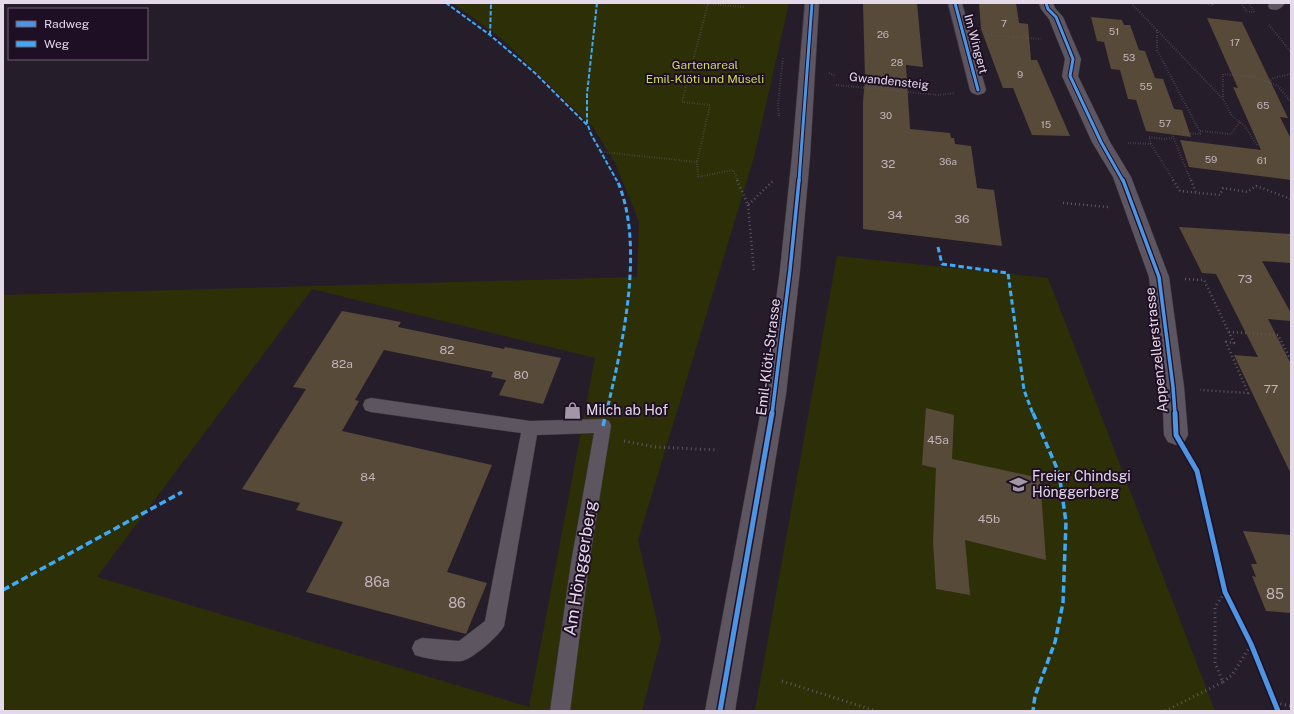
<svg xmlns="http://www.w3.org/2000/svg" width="1294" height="714" viewBox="0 0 1294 714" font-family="'Public Sans',sans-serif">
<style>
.green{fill:#2d3006;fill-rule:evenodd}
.building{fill:#584a39}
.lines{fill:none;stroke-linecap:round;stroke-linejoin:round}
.lane-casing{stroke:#3e3741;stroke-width:1}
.street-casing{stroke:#3e3741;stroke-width:1}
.secondary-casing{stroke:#3e3741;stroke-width:1}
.path-far2{stroke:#5d5760;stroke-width:2;stroke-dasharray:0.5 2;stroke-linecap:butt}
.path-far1{stroke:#5d5760;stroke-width:2.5;stroke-dasharray:1 3;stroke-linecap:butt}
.path{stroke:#5d5760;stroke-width:3;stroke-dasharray:1 3.5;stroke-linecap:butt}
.lane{fill:#5d5660;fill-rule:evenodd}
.street{fill:#5d5660;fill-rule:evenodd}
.secondary{fill:#5d5660;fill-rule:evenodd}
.quiet-far2{stroke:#3fa9f5;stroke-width:2;stroke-dasharray:4.5 2;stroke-linecap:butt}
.quiet-far1{stroke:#3fa9f5;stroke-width:3;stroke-dasharray:5.5 3;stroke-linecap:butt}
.quiet{stroke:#3fa9f5;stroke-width:3.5;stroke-dasharray:7 3.5;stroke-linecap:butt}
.cycleway-far2-casing{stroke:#1f0f25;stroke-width:5}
.cycleway-far1-casing{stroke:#1f0f25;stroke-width:6}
.cycleway-casing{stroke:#1f0f25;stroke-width:8}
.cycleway-far2{stroke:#4d94e3;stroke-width:3}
.cycleway-far1{stroke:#4d94e3;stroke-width:3.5}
.cycleway{stroke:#4d94e3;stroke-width:5}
.labels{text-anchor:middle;stroke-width:4;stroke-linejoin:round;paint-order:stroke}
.far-number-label{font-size:10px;fill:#c1b5bd}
.far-street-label{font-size:12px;fill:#e4d9e9;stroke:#1f0f25}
.far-park-label{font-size:12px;fill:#cddd55;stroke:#1f0f25}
.number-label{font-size:12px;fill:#c1b5bd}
.street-label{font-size:14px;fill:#e4d9e9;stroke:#1f0f25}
.poi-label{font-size:14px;fill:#e4d9e9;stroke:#1f0f25;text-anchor:start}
.near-number-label{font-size:14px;fill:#c1b5bd}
.near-street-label{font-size:17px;fill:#e4d9e9;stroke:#1f0f25}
</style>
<rect width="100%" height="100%" fill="#261d2a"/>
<!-- green -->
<path class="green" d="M453,3H789L754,157L638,540L661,639L642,711H3V295L637,277L639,221L615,163L593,127L502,39ZM312,289L595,358L529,707L97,577Z
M837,256L1048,278L1215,711H755Z"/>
<!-- building -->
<path class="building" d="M863,3H917L923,67L906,65L910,129L950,133L951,138H954L955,144L971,146L977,188L994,190L1002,246L863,229V102L865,78Z
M979,3H1016L1019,23L1028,24L1031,60H1037L1070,136L1032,135L1013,88H1003L981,29Z
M1091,17L1122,20L1124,25H1130L1139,50L1145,51L1155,78L1163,79L1174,109L1182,110L1191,137L1146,131L1136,100L1128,99L1120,70L1111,69L1104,42L1097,41Z
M1207,18L1242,22L1288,118L1280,117L1291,139V180L1189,167L1180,140L1261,150L1233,87L1238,88Z
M1179,227L1291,234V263L1262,261L1291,313V321L1268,319L1291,364V474L1234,355L1258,357L1216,274L1202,273Z
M342,311L401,322L398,327L504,349L505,347L561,358L543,404L499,395L506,380L491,377L493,372L384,350L355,400L359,401L342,431L492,465L447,572L487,583L466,634L306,592L343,522L296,510L300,503L242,489L306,389L293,387Z
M926,408L954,415L952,459L1040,478L1046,560L965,540L970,595L936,589L933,542L936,468L922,465Z
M1243,531L1291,535V613L1266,611L1252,576L1256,577L1251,564H1257Z"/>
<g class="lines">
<defs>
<path id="lane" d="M371,398L530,421L603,419L609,421L611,426L589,563L570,711H550L571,563L594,433L537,435L504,626C500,635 472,660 461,661C450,662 426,659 415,655L412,648L415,641L422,638L459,641L485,621L521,433L371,412L365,410L363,405L365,400Z"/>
<path id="street" d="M948,3H962L986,90L984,93L978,95L972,93L970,90Z
M1039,3H1053L1055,8L1063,17L1081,59L1078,76L1110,142L1131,177L1169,277L1184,387L1188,435L1184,442L1176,445L1168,442L1164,435L1162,387L1149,277L1113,177L1092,142L1062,76L1065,59L1049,19L1041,9Z
M1270,3H1285C1281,9 1277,11 1270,9L1268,6Z"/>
<path id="secondary" d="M805,3H819L810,156L800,270L786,394L735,711H705L764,394L780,270L792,156Z"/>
</defs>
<!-- lane casing -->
<use href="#lane" class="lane-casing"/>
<!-- street casing -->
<use href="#street" class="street-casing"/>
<!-- secondary casing -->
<use href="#secondary" class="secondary-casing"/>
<!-- path-far2 -->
<path class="path-far2" d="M697,3L708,4L682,102L710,105L697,162
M1131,3L1222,98
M1163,3H1168
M1196,3L1213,5V3
M1241,3L1246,11L1254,12L1250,4L1251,3
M708,4L744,7
M1269,25L1291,52
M1157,30V50L1201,134L1182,133
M986,35L1041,39
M829,73L836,76
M1269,82L1273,78L1291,74
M836,85L939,95L955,93
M779,116L778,105L783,57
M1200,131L1231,134L1240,122
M1172,134L1191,181
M1128,143L1151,144L1174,181
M1151,144L1149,137L1164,139L1174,138
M1257,145L1244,125L1232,116L1223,99V74L1255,77L1278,86L1291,102
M602,152L697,162L698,177L733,170L738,181"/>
<!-- path-far1 -->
<path class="path-far1" d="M737,180L748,205L774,180
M1173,180L1180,191L1220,195L1223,188L1247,192L1256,186L1291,199
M1191,180L1196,193
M1063,203L1108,207
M748,205L754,271
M1185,279L1204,280L1234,343L1226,342L1248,393L1200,390
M1229,332L1278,335L1289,356H1291"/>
<!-- path -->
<path class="path" d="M624,441L655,447L718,450
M1188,456L1197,471L1225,592L1251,644L1278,711
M782,681L876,711
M1223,682L1232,675L1251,645
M1276,703L1291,706
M1165,711L1223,682L1215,663V607L1225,592"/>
<!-- lane -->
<use href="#lane" class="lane"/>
<!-- street -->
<use href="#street" class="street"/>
<!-- secondary -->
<use href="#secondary" class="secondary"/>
<!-- quiet-far2 -->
<path class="quiet-far2" d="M446,3L490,35L535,73L587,125
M597,3L587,94V123L591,134L617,181
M490,35L491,3"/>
<!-- quiet-far1 -->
<path class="quiet-far1" d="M938,247L942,264L1008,273L1024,390L1033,414
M606,414C622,347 646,245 617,180"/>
<!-- quiet -->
<path class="quiet" d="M1033,413L1059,473L1066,522L1063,603L1055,642L1035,696L1033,711
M603,426L606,413
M3,590L182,492"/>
<defs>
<path id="cycleway-far2" d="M955,3L978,90
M1046,3L1048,9L1056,17L1073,59L1070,76L1101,142L1123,181
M799,181L812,3"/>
<path id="cycleway-far1" d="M1123,180L1159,277L1173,387L1175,414
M772,414L790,270L799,180"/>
<path id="cycleway" d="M1175,413L1176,435L1197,471L1225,592L1251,644L1278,711
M720,711L772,413"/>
</defs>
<!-- cycleway-far2 casing -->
<use href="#cycleway-far2" class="cycleway-far2-casing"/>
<!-- cycleway-far1 casing -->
<use href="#cycleway-far1" class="cycleway-far1-casing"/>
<!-- cycleway casing -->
<use href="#cycleway" class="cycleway-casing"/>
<!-- cycleway-far2 -->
<use href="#cycleway-far2" class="cycleway-far2"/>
<!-- cycleway-far1 -->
<use href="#cycleway-far1" class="cycleway-far1"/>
<!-- cycleway -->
<use href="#cycleway" class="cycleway"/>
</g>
<!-- icons -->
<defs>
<symbol id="shop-bare" viewBox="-9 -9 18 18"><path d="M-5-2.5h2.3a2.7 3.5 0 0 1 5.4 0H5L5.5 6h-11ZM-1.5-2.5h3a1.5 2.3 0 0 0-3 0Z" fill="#a297a6" stroke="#1f0f25" stroke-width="2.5" paint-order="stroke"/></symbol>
<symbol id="school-bare" viewBox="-9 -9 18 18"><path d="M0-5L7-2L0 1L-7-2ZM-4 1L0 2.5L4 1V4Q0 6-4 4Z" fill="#a297a6" stroke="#1f0f25" stroke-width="2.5" paint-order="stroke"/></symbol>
</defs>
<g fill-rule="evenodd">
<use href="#shop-bare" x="560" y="398" width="25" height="25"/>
<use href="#school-bare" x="1006" y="472" width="25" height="25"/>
</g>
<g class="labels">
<!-- far-number labels -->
<g class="far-number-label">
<text x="1004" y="27">7</text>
<text x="1114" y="35">51</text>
<text x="883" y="38">26</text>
<text x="1235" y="46">17</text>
<text x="1129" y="61">53</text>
<text x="897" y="66">28</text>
<text x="1020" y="78">9</text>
<text x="1146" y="90">55</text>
<text x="1263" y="109">65</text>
<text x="886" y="119">30</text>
<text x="1165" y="127">57</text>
<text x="1046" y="128">15</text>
<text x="1211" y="163">59</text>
<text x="1262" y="164">61</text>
<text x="948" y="165">36a</text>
</g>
<!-- far-street labels -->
<g class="far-street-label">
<text transform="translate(976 44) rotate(75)" y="4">Im Wingert</text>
<text transform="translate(889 81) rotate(6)" y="4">Gwandensteig</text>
</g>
<!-- far-park labels -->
<g class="far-park-label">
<text x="705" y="69">Gartenareal<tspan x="705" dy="14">Emil-Klöti und Müseli</tspan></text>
</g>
<!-- number labels -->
<g class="number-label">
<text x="888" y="168">32</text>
<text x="895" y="219">34</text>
<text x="962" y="223">36</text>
<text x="1245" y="283">73</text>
<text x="447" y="354">82</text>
<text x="342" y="368">82a</text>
<text x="521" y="379">80</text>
<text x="1271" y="393">77</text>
<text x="938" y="444">45a</text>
<text x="368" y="481">84</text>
<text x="989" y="523">45b</text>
</g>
<!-- street labels -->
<g class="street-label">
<text transform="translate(1156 350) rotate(-96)" y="5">Appenzellerstrasse</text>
<text transform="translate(768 357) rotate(-83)" y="5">Emil-Klöti-Strasse</text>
</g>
<!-- poi labels -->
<g class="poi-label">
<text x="586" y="415">Milch ab Hof</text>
<text x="1032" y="481">Freier Chindsgi<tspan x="1032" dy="16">Hönggerberg</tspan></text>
</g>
<!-- near-number labels -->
<g class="near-number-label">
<text x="377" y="587">86a</text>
<text x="1275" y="599">85</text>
<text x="457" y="608">86</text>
</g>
<!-- near-street labels -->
<g class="near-street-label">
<text transform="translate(580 568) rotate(-81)" y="6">Am Hönggerberg</text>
</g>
</g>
<!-- border -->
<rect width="1294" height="714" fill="none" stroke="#e4d9e9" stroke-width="8"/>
<!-- legend -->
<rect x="8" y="8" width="140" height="52" fill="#1f0f25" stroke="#6e6073"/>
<rect x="16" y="21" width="20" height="6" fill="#4d94e3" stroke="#6e6073"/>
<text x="44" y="28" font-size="12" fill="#e4d9e9">Radweg</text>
<rect x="16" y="41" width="20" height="6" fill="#3fa9f5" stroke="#6e6073"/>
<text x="44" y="48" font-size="12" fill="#e4d9e9">Weg</text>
</svg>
